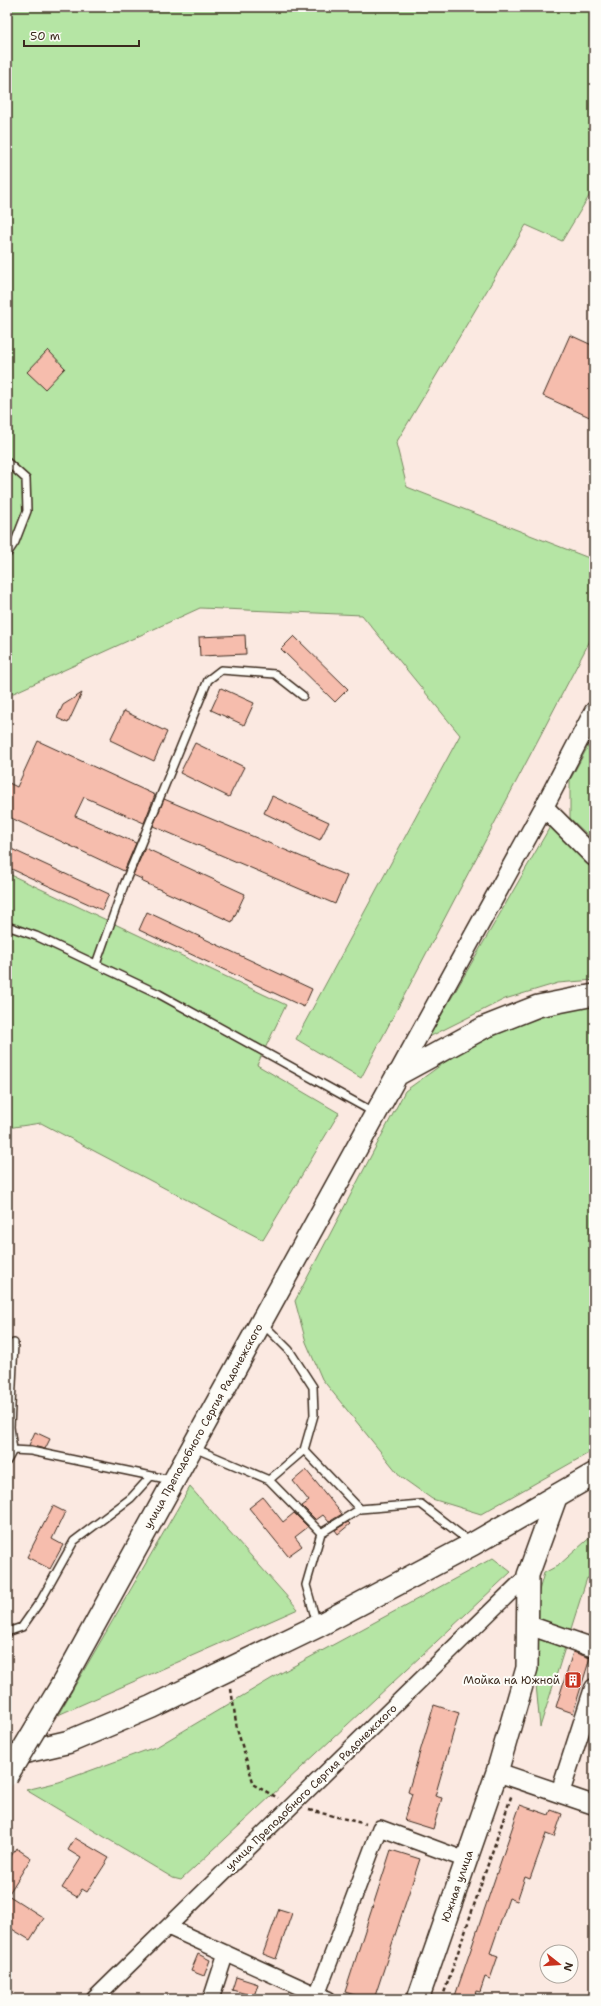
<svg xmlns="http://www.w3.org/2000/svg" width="601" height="2006" viewBox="0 0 601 2006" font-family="'Shantell Sans',sans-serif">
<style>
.green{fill:#b5e5a4;stroke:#788861}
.building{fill:#f6bdad;stroke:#3b2a1e}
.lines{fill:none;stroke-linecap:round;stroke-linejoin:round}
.service-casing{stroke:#3b2a1e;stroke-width:10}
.minor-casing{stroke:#3b2a1e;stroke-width:18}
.tertiary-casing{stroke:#3b2a1e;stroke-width:21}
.secondary-casing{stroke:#3b2a1e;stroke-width:24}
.trunk-casing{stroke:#3b2a1e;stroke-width:25}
.path{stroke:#3b2a1e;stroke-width:2.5;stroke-dasharray:4 3;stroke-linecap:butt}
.service{stroke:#fdfcf7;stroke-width:7}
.minor{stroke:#fdfcf7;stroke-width:15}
.tertiary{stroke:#fdfcf7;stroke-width:18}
.secondary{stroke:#fdfcf7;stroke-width:21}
.trunk{stroke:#fdfcf7;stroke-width:22}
.secondary-bridge-casing{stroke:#3b2a1e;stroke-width:24;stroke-linecap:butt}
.secondary-bridge{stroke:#fdfcf7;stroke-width:21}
.labels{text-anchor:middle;stroke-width:4;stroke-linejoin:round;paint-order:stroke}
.street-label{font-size:11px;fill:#3b2a1e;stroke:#fdfcf7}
.poi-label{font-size:11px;fill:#3b2a1e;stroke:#fdfcf7;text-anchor:end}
</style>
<rect width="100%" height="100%" fill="#fbe9e1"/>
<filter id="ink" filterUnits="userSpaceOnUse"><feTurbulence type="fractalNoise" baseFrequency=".025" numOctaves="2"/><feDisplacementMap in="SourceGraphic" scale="8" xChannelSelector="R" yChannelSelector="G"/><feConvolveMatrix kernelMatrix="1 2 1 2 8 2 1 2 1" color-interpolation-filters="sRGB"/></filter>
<g filter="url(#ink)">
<!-- green -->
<path class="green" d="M7,7H594V188L562,241L526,225L396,443L407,487L594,560V633L361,1078L296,1039L460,735L362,615L200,608L7,696Z
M594,735V841L570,818V780Z
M551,825L594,869V980L558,983L505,999L429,1037Z
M7,873L286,1005L257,1065L339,1113L263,1240L41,1123L7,1128Z
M594,1004V1450L481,1514L432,1499L401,1477L322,1379L306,1342L295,1301L405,1091L459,1052L506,1029L555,1010Z
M190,1487L298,1609L58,1715Z
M594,1534V1580L587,1578L540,1727L534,1663L535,1605L544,1573L559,1565Z
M493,1558L511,1572L181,1880L173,1878L26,1790L59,1782L158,1746L281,1673Z"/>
<!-- building -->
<path class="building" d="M570,335L594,346V419L543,396Z
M48,350L65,368L45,389L27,372Z
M245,635L246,654L200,656L199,637Z
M294,636L348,689L335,702L281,649Z
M221,688L254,703L244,725L211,710Z
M82,693L68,723L57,718L63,705Z
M124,711L167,732L154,761L110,740Z
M38,741L155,795L144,823L84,797L75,816L136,843L124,871L7,816V782L17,787Z
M195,743L244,767L229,797L180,773Z
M272,796L329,822L320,840L264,813Z
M164,799L347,876L335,904L153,826Z
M7,847L109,894L102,910L7,867Z
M145,848L245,894L232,922L141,881L142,879L133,875Z
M147,912L312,989L304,1007L139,930Z
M35,1432L50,1439L45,1449L29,1445Z
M306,1470L342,1514L329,1522L323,1515L316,1520L302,1506L309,1501L293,1481Z
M263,1497L283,1522L294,1513L308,1527L295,1537L302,1546L288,1556L249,1508Z
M53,1506L65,1512L52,1539L63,1545L50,1569L27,1557Z
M348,1522L350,1524L338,1534L335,1530Z
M573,1652L590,1658L573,1713L556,1707Z
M434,1705L459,1713L435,1796L442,1798L433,1829L404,1820L412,1794L408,1792Z
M520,1805L549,1815L551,1810L562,1814L554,1837L546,1834L530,1879L525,1877L517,1901L509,1898L490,1953L498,1956L490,1979L485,1977L480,1992L476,1991L474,1999H465L455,1996Z
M75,1838L109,1858L87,1892L82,1889L77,1897L62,1888L81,1858L68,1850Z
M16,1848L31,1858L8,1895L44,1918L30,1940L7,1926V1863Z
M391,1850L420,1859L374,1999H367L345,1992Z
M279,1909L292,1913L276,1959L263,1954Z
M198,1954L210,1960L204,1976L191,1971Z
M236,1977L258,1984L254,1996L232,1990Z"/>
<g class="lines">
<defs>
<path id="service" d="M7,462L26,479L27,511L15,542L7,554
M7,926L36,936L159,994L375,1113
M96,964L124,885L208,680L221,670L275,674L303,696
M263,1324L289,1350L313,1387L314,1415L304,1450L360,1509
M194,1448L269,1480L304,1450
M13,1450L10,1427L14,1343
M7,1461L13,1450L31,1451L171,1480
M269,1480L321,1533
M317,1624L306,1585L321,1533L360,1509L421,1504L470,1542
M7,1632L22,1627L41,1600L74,1541L131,1498L151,1476"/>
<path id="minor" d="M168,1927L317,1995L316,1999
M94,1999L528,1575
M211,1999L226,1953
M328,1999L317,1995L380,1828L466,1860"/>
<path id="tertiary" d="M544,807L594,857
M397,1075L544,807L594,711
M528,1625L594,1648
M497,1772L594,1805
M560,1793L594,1688"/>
<path id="secondary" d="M62,1684L397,1075L485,1027L538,1006L594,995
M418,1999L497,1772L527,1668L528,1575L557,1495"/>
<path id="trunk" d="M7,1756L68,1742L151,1707L318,1626L473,1544L594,1474"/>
</defs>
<!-- service casing -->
<use href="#service" class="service-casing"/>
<!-- minor casing -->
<use href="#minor" class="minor-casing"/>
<!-- tertiary casing -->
<use href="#tertiary" class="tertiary-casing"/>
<!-- secondary casing -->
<use href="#secondary" class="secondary-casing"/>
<!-- trunk casing -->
<use href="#trunk" class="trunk-casing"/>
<!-- path -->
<path class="path" d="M231,1689L237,1729L254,1785L278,1798
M309,1810L366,1824
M442,1999L512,1794"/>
<!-- service -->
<use href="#service" class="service"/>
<!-- minor -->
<use href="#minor" class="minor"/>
<!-- tertiary -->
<use href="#tertiary" class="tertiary"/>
<!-- secondary -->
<use href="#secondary" class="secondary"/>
<!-- trunk -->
<use href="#trunk" class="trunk"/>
<defs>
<path id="secondary-bridge" d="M7,1776L62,1684"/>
</defs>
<!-- secondary-bridge casing -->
<use href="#secondary-bridge" class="secondary-bridge-casing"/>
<!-- secondary-bridge -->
<use href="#secondary-bridge" class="secondary-bridge"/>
</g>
</g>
<!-- icons -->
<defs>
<symbol id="building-square" viewBox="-11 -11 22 22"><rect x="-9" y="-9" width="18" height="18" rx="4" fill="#c8321e" stroke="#fdfcf7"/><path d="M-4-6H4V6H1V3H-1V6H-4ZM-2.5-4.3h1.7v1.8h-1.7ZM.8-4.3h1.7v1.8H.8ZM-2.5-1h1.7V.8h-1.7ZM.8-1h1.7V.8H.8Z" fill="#fff"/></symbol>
</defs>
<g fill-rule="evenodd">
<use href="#building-square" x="563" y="1670" width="20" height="20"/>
</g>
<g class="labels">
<!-- street labels -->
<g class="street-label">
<text transform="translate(203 1426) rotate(-61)" y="4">улица Преподобного Сергия Радонежского</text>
<text transform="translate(311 1787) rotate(-44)" y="4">улица Преподобного Сергия Радонежского</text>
<text transform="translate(457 1886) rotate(-71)" y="4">Южная улица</text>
</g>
<!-- poi labels -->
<g class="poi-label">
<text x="560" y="1684">Мойка на Южной</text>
</g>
</g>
<!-- margin -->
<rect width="601" height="2006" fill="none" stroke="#fdfcf7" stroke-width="24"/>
<rect x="12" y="12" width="577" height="1982" fill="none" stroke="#3b2a1e" stroke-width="1.5" filter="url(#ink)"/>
<!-- north arrow -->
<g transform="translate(559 1964) rotate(107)"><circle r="19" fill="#fdfcf7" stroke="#afa8a0"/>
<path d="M0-3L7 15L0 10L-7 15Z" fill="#c8321e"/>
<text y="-6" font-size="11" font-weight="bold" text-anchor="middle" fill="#3b2a1e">N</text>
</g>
<!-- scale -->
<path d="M24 40v6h115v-6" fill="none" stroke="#3b2a1e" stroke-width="2"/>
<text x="30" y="40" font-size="12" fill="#3b2a1e" stroke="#fdfcf7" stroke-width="3" paint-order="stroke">50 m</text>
</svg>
